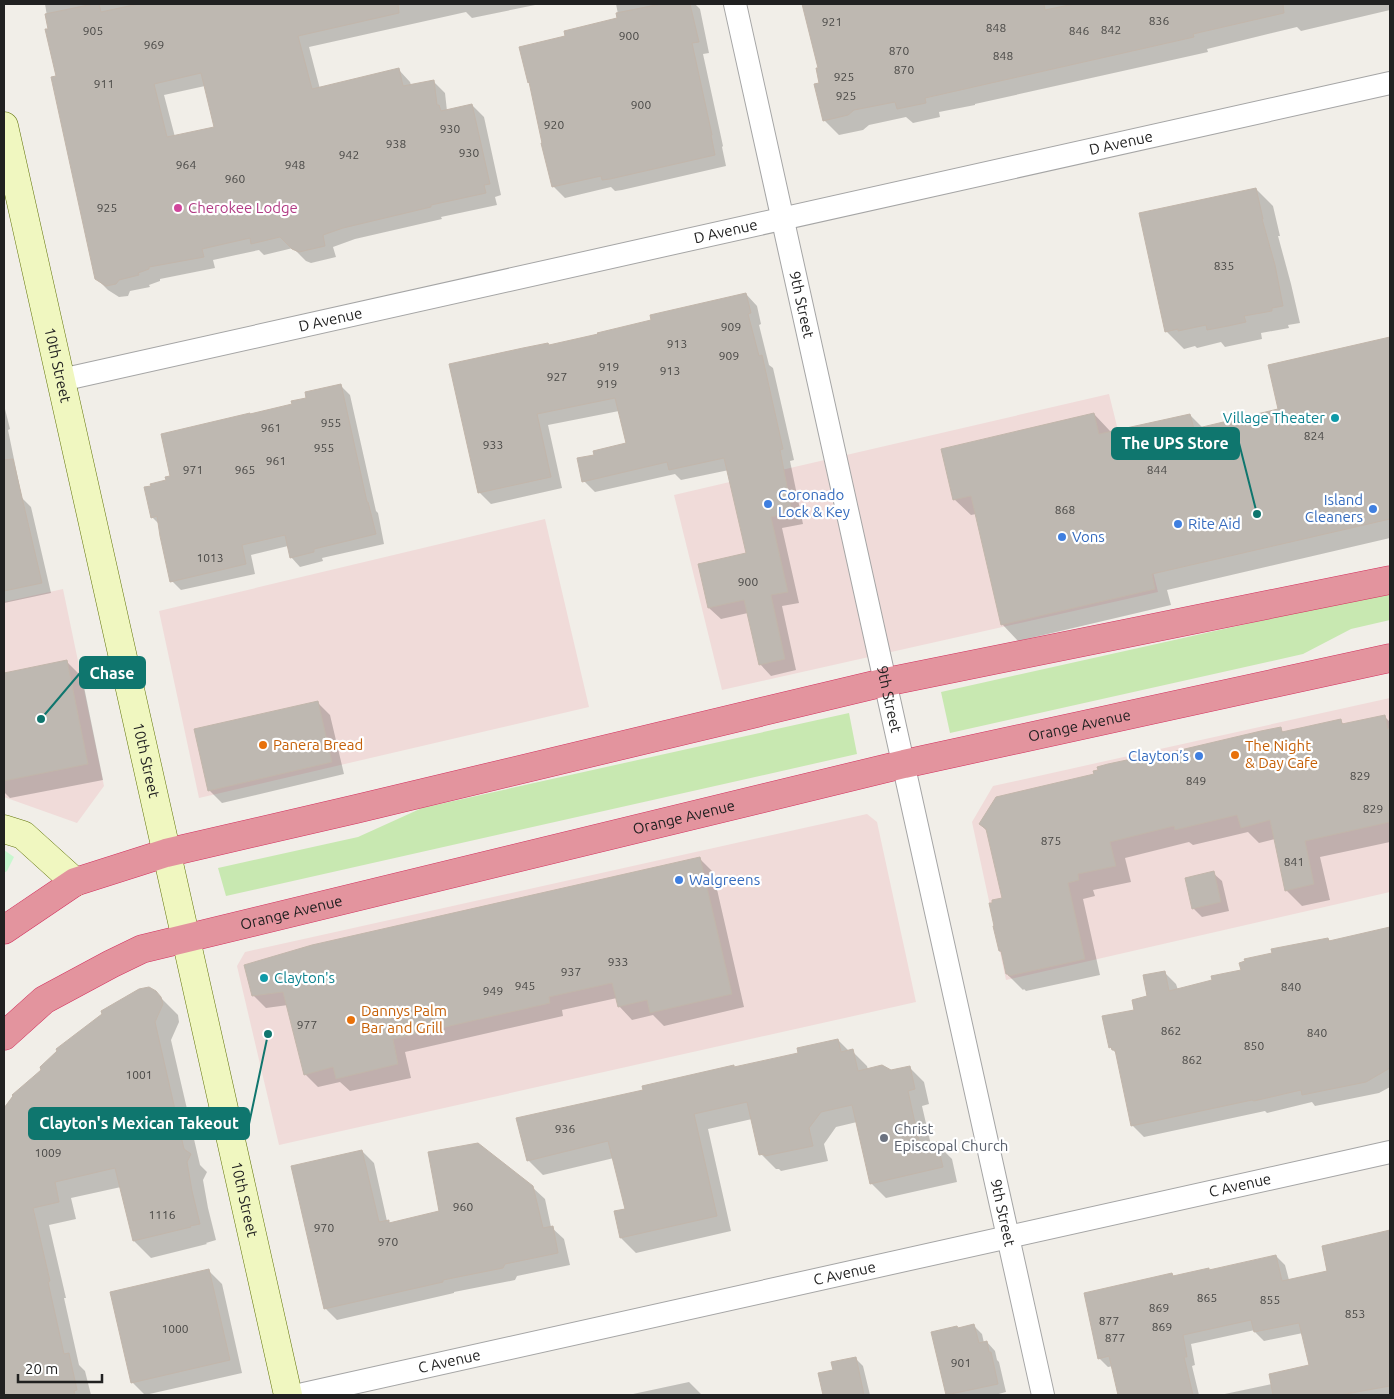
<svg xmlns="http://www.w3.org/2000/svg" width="1394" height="1399" viewBox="0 0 1394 1399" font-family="Ubuntu,sans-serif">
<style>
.commercial{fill:#f0dbd9}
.grass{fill:#c8e8b1}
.park{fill:#c8f7cf}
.shadow{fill:#0003;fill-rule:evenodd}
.building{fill:#beb8b1;stroke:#c2b6ab;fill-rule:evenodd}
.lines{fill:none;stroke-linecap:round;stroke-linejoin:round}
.street-casing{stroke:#a5a5a5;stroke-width:24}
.secondary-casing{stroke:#63750b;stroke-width:29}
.highway-casing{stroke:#d3315e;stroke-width:29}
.street{stroke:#fff;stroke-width:22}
.secondary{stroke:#f0f7c0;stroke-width:28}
.highway{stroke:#e3949e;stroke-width:28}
.hotel-dot{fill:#d1479c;stroke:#fff;stroke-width:2}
.culture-dot{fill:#0f9aa8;stroke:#fff;stroke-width:2}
.shop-dot{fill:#3f7fe0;stroke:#fff;stroke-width:2}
.food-dot{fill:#e8710a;stroke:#fff;stroke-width:2}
.worship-dot{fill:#6b7280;stroke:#fff;stroke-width:2}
.labels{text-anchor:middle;stroke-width:4.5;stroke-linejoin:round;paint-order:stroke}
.number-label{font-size:12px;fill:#484745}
.street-label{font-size:15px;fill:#212121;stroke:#fff}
.hotel-label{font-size:15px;fill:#b23c85;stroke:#fff;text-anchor:start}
.culture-label{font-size:15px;fill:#0d838f;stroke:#fff;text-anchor:end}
.shop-label{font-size:15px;fill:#366cbe;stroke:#fff;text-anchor:start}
.food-label{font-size:15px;fill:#c56008;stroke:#fff;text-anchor:start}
.worship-label{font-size:15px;fill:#5b616d;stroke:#fff;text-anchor:start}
.leader{fill:none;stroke:#0f766e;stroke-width:2}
.callout-dot{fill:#0f766e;stroke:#fff;stroke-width:2}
.callout{fill:#0f766e;stroke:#0f766e;stroke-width:2}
.callout-label{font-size:16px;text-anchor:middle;font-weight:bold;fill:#fff}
</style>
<rect width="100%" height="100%" fill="#f1eee8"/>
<!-- commercial -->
<path class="commercial" d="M1109,394L1158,592L722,690L674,495Z
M545,519L589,707L199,798L159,611Z
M63,589L104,786L77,823L4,797V602Z
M1390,698V892L1006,980L972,822L993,786Z
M867,814L877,822L916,1002L279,1145L237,966L245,952Z"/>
<!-- grass -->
<path class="grass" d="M1390,592V620L1351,629L1303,654L950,733L941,692Z
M849,713L857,754L226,896L218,868L358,837L422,808Z"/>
<!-- park -->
<path class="park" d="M4,850L14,857L7,871L4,873Z"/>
<!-- shadow -->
<path class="shadow" d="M45,4H540L472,18L466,12L309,47L320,89L399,70L410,82L411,85L433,81L445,93L447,111L472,105L484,117L501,195L495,197L497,205L441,217L442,219L355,239L333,247L336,257L311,263L306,261L293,248L264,255L259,250L213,260L215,268L160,279V281L149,285L150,287L130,291L128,296L119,297L108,290L96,278L57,77ZM205,86L215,128L175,137L164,95Z
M616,4H695L700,9L709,53L703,54L723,146L722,147L726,166L622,190L615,191L611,187L565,198L553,186L530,83L529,82L566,37L619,19Z
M803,4H1390V10L1301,31L1297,27L1207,49L1208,52L975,104V105L939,112L940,117L913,123L906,117L869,125L863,130L839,135L824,120L819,69Z
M1256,189L1273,206L1280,236H1278L1291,284L1300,323L1288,325L1289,328L1261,333L1262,339L1225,347L1221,342L1197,348L1195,346L1184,349L1166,331Z
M746,294L757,306L761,324L759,325L769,365L773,368L794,460L790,461L803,524L782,528L799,603L782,606L796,670L771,676L760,664L748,613L721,619L709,608L700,565L748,554L729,470L681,480L675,474L595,492L584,481L595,456L627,444L619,411L548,425L562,488L491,504L479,492L550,346L653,321Z
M1389,338L1390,339V538L1167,590L1171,605L1018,641L1002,624L976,514L971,515L954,499L1094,414L1110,431L1111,433L1190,415L1203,428L1280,410Z
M341,386L350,395L376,511L378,513L384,544L322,558L323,561L300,567L291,557L288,546L251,555L255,574L181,590L172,581L159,524L152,517L167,481L250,415L294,405Z
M4,405L10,429L8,430L22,498L31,507L51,593L4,603Z
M66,661L82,677L103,780L10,798L4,792V674Z
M317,702L330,715L344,774L222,803L209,790Z
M1384,716L1390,722V842L1320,857L1330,900L1302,906L1286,890L1275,839L1259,843L1248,832L1193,845L1189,842L1125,858L1131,882L1093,890L1095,896L1083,899L1100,975L1026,991L1024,989L1023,990L1007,974L1002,953L1000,951L1004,899L988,832L980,824L1096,775L1154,755L1156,757L1280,729L1284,733L1340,721L1345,725Z
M700,859L713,872L744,1007L664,1026L653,1015L632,1020L619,1006L617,998L562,1010L563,1016L405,1052L411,1078L350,1091L340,1082L318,1087L305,1074L288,1005L266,1008L253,995Z
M1213,873L1222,881L1229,911L1202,917L1193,908Z
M1389,929L1390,931V1087L1379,1093L1315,1106L1312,1102L1267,1113L1265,1111L1144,1137L1132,1125L1117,1054L1110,1047L1136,1011L1149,997L1164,972L1176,984L1178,990L1214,981L1328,939L1331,942Z
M155,992L178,1015L179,1022L171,1040L200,1165L207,1172L203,1180L208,1208L216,1240L206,1243L207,1244L151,1258L134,1241L121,1187L71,1198L76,1219L49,1225L66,1298H64L79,1365L85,1371L91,1395H4V1109L14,1094Z
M838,1040L849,1051H852L867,1066L868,1070L891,1071L909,1067L924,1082L929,1104L922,1106L931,1145L937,1144L952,1159L957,1182L886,1198L871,1183L857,1122L836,1127L824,1144L828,1161L781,1171L779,1169H776L761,1154L752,1119L708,1129L731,1231L636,1253L621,1238L616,1212L626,1210L614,1158L543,1175L528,1160L644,1091L734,1066L735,1068L800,1054Z
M362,1151L374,1163L387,1221L391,1224L532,1187L545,1199L551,1227L564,1239L570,1265L517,1276L515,1280L454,1292V1293L337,1320L325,1308Z
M1390,1231V1395H1220L1272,1384L1311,1366L1303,1333L1264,1341L1255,1332V1330L1191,1344L1195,1365L1192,1366L1199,1395H1119L1113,1366L1108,1367L1099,1358L1171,1274L1174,1277L1209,1271L1276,1256L1285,1265L1289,1280L1329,1272L1323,1247Z
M209,1271L222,1284L242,1373L145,1395L132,1382Z
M973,1325L982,1334L984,1343L987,1342L995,1351L997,1360L999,1362L1006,1392L995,1395H948L933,1333Z
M855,1358L863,1366L870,1395H824L819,1374L834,1371Z
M689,1382L702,1395H633V1394Z"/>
<!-- building -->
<path class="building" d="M93,4H99L101,12L138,4H398L399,13L298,36L312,89L399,68L403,86L434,80L437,105H439L441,111L472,104L490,184L484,185L486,193L431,205V207L343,228L323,235L325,246L299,252L292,249L280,237L251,244L250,238L202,249L204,257L149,267V269L138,273L139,275L119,280L116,284L106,286L95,279L51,77L56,76L45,29H48L45,14ZM201,73L214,127L167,137L154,84Z
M661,4H690L699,42L692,43L712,135H711L715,155L610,179L602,180L601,176L552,187L541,143H542L529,82L528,83L519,47L565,36L564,31L617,18L616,13Z
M802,4H1044L1045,10L1074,4H1283L1284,13L1193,34L1194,37L925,98L926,103L897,109L895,102L854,110L848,115L823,121L814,84L819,83L816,68H818Z
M1256,188L1263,219H1262L1275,265L1283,306L1272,308V311L1244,316L1246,322L1228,326L1207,330L1206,325L1178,331V329L1165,332L1139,213Z
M746,293L751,313L748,314L759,356L762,355L783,449L780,450L792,512L771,517L788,592L771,595L785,659L759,665L744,600L708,608L698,564L746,553L724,458L669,470L667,462L582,482L577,458L594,455L593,451L626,443L615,398L537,414L551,477L478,493L449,364L523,348L548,343L549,345L598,334L597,333L651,320L650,315Z
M1390,337V519L1152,574L1155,589L1001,625L971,496L953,500L941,449L1094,413L1099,434L1190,414L1194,429L1278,409L1268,365Z
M341,384L367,502H368L376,534L314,549V552L290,558L285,535L242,545L246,564L170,582L160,536L157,516L151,518L144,487L151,486L150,484L166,480L165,477L170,476L161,434L250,413V414L292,404L291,401L306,398L305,392Z
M13,459L42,583L4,591V460Z
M67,660L88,764L4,781V673Z
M318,701L332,762L208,791L194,729Z
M1385,715L1388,729L1390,728V822L1305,841L1314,884L1285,891L1270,820L1241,828L1237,815L1175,830L1174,826L1110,842L1116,866L1078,874L1079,880L1068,883L1085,959L1009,976L1008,974H1006L1001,951H999L993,926H994L989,903H992V900L1002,898L986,829L979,824L996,797L1094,774L1093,771L1098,770L1097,767L1108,764L1155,754V756L1261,731L1281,727L1282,732L1341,719L1342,724Z
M700,857L732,994L650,1013L647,1000L618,1007L612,983L549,997L550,1003L393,1039L398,1064L336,1079L333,1067L304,1075L283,992L252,996L244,965L312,945Z
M1214,871L1221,902L1192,909L1185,878Z
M1390,927V1068L1366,1082L1302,1095L1301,1090L1254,1101L1252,1100L1131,1126L1115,1050H1112L1111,1047L1109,1048L1102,1016L1134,1010L1132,1000L1147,996L1143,975L1165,971L1169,991L1212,980L1211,976L1241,970L1239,963L1245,961L1244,959L1272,953L1271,949L1328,938L1329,941Z
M149,987L156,991L161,997L163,1004L155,1022L184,1149L191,1154L187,1162L192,1191L200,1224L190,1226L191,1227L133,1241L115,1168L55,1182L59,1202L33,1208L50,1281L48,1282L64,1354L69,1353L77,1390L74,1391L75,1395H4V1108L13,1096L12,1095L41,1070L40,1067L57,1051L56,1049L102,1014L101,1011L139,989Z
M838,1039L841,1052L853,1049L858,1071L882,1065L891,1070L910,1066L915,1089L908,1091L920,1146L937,1142L943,1167L870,1184L852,1105L821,1112L809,1128L813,1146L765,1156L764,1154L759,1155L747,1102L694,1114L717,1216L620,1238L614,1211L625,1209L608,1141L527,1161L516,1118L643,1090L642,1086L734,1065V1067L798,1053L797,1048Z
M478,1143L533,1186L543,1228L553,1226L558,1253L505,1264L503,1268L443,1280V1282L324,1309L291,1166L362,1150L379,1222L389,1220V1223L439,1211L428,1152Z
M1390,1230V1386L1340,1395H1273L1269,1374L1309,1365L1299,1323L1254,1332L1251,1320L1183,1335L1187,1357H1184L1193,1395H1118L1109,1356L1098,1359L1084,1293L1172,1273L1173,1276L1209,1268V1270L1276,1255L1282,1281L1327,1271L1322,1246Z
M209,1269L230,1360L131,1383L110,1292Z
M974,1324L979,1343L987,1341L989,1352H991L998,1384L946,1395L931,1332L957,1326L958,1328Z
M856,1357L864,1395H823L818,1373L833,1370L831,1362Z"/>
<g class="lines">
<defs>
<g id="street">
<path id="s1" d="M735,4L1043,1395"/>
<path id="s2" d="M61,380L1390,83"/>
<path id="s3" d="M299,1395L1390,1152"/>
</g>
<g id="secondary">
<path id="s4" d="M4,126L288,1395"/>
<path d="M4,829L23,835L75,882"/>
</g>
<g id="highway">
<path d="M4,930L75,882L166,853L356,809L886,682L1390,580"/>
<path id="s5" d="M4,1036L44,1000L111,964L142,949L904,764L1390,658"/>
</g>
</defs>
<!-- street casing -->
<use href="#street" class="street-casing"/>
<!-- secondary casing -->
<use href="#secondary" class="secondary-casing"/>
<!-- highway casing -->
<use href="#highway" class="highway-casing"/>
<!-- street -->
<use href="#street" class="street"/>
<!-- secondary -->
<use href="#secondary" class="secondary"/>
<!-- highway -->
<use href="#highway" class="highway"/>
</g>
<!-- markers -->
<circle class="hotel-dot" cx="178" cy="208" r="5"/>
<g class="culture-dot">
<circle cx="1335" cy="418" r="5"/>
<circle cx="264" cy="978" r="5"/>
</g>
<g class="shop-dot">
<circle cx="768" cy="504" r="5"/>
<circle cx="1373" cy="509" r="5"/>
<circle cx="1178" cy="524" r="5"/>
<circle cx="1062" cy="537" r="5"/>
<circle cx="1199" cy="756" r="5"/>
<circle cx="679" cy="880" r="5"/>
</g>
<g class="food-dot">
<circle cx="263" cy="745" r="5"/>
<circle cx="1235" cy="755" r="5"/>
<circle cx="351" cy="1020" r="5"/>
</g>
<circle class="worship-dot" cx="884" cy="1138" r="5"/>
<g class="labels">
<!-- number labels -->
<g class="number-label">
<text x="1159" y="25">836</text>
<text x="832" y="26">921</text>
<text x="996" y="32">848</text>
<text x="1111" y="34">842</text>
<text x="93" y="35">905</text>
<text x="1079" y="35">846</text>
<text x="629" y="40">900</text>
<text x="154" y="49">969</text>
<text x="899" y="55">870</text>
<text x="1003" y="60">848</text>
<text x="904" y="74">870</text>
<text x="844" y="81">925</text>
<text x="104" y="88">911</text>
<text x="846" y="100">925</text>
<text x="641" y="109">900</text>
<text x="554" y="129">920</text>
<text x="450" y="133">930</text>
<text x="396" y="148">938</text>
<text x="469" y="157">930</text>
<text x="349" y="159">942</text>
<text x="186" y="169">964</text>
<text x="295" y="169">948</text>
<text x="235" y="183">960</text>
<text x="107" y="212">925</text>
<text x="1224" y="270">835</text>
<text x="731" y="331">909</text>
<text x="677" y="348">913</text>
<text x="729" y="360">909</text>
<text x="609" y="371">919</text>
<text x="670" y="375">913</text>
<text x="557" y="381">927</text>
<text x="607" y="388">919</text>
<text x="331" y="427">955</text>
<text x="271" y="432">961</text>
<text x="1314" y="440">824</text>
<text x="493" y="449">933</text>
<text x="324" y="452">955</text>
<text x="276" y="465">961</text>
<text x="193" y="474">971</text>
<text x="245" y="474">965</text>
<text x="1157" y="474">844</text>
<text x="1065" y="514">868</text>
<text x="210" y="562">1013</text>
<text x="748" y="586">900</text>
<text x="1360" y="780">829</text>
<text x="1196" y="785">849</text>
<text x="1373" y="813">829</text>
<text x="1051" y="845">875</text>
<text x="1294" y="866">841</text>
<text x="618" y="966">933</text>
<text x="571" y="976">937</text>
<text x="525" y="990">945</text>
<text x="1291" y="991">840</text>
<text x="493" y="995">949</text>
<text x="307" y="1029">977</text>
<text x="1171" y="1035">862</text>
<text x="1317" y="1037">840</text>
<text x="1254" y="1050">850</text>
<text x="1192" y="1064">862</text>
<text x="139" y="1079">1001</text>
<text x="565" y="1133">936</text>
<text x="48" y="1157">1009</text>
<text x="463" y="1211">960</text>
<text x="162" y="1219">1116</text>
<text x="324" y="1232">970</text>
<text x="388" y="1246">970</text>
<text x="1207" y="1302">865</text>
<text x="1270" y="1304">855</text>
<text x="1159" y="1312">869</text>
<text x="1355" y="1318">853</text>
<text x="1109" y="1325">877</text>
<text x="1162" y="1331">869</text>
<text x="175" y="1333">1000</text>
<text x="1115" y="1342">877</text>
<text x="961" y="1367">901</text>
</g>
<!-- street labels -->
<g class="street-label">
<text dy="5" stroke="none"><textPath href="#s2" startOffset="1086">D Avenue</textPath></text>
<text dy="5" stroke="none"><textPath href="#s2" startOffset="681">D Avenue</textPath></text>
<text dy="5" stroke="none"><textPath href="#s1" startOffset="308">9th Street</textPath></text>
<text dy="5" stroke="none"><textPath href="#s2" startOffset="276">D Avenue</textPath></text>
<text dy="5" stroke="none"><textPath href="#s4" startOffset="245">10th Street</textPath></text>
<text dy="5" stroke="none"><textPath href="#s1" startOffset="712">9th Street</textPath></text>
<text dy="5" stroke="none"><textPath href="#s5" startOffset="1128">Orange Avenue</textPath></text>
<text dy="5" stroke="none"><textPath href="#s4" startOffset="650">10th Street</textPath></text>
<text dy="5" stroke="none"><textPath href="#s5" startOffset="722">Orange Avenue</textPath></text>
<text dy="5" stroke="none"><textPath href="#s5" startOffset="318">Orange Avenue</textPath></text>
<text dy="5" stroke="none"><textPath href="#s3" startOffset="964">C Avenue</textPath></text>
<text dy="5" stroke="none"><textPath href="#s4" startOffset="1100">10th Street</textPath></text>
<text dy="5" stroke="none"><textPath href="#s1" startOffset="1238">9th Street</textPath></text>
<text dy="5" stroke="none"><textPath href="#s3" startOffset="559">C Avenue</textPath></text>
<text dy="5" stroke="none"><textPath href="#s3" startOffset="154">C Avenue</textPath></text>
</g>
<!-- hotel labels -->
<g class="hotel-label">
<text x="188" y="213">Cherokee Lodge</text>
</g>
<!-- culture labels -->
<g class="culture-label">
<text x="1325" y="423">Village Theater</text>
<text x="274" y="983" text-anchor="start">Clayton's</text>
</g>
<!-- shop labels -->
<g class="shop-label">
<text x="778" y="500">Coronado<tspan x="778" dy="17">Lock &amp; Key</tspan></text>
<text x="1363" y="505" text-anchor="end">Island<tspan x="1363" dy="17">Cleaners</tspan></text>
<text x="1188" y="529">Rite Aid</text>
<text x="1072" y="542">Vons</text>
<text x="1189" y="761" text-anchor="end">Clayton’s</text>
<text x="689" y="885">Walgreens</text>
</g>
<!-- food labels -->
<g class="food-label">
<text x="273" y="750">Panera Bread</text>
<text x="1245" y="751">The Night<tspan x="1245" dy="17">&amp; Day Cafe</tspan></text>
<text x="361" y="1016">Dannys Palm<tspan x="361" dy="17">Bar and Grill</tspan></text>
</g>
<!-- worship labels -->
<g class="worship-label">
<text x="894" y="1134">Christ<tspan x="894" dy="17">Episcopal Church</tspan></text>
</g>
</g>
<!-- callouts -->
<path class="leader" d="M1257 514L1239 443M41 719L80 673M268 1034L249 1124"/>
<g class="callout-dot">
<circle cx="1257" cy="514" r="5"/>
<circle cx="41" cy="719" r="5"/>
<circle cx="268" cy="1034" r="5"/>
</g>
<g class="callout">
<rect x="1112" y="428" width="127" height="31" rx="5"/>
<rect x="80" y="657" width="65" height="31" rx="5"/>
<rect x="29" y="1108" width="220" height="31" rx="5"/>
</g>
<g class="callout-label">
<text x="1175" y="449">The UPS Store</text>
<text x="112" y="679">Chase</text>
<text x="139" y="1129">Clayton's Mexican Takeout</text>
</g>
<!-- border -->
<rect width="1394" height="1399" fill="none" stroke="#212121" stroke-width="10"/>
<!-- scale -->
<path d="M18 1374v8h84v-8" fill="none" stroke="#212121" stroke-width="2.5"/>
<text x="25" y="1374" font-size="15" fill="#212121" stroke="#ffffff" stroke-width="4" paint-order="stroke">20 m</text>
</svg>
